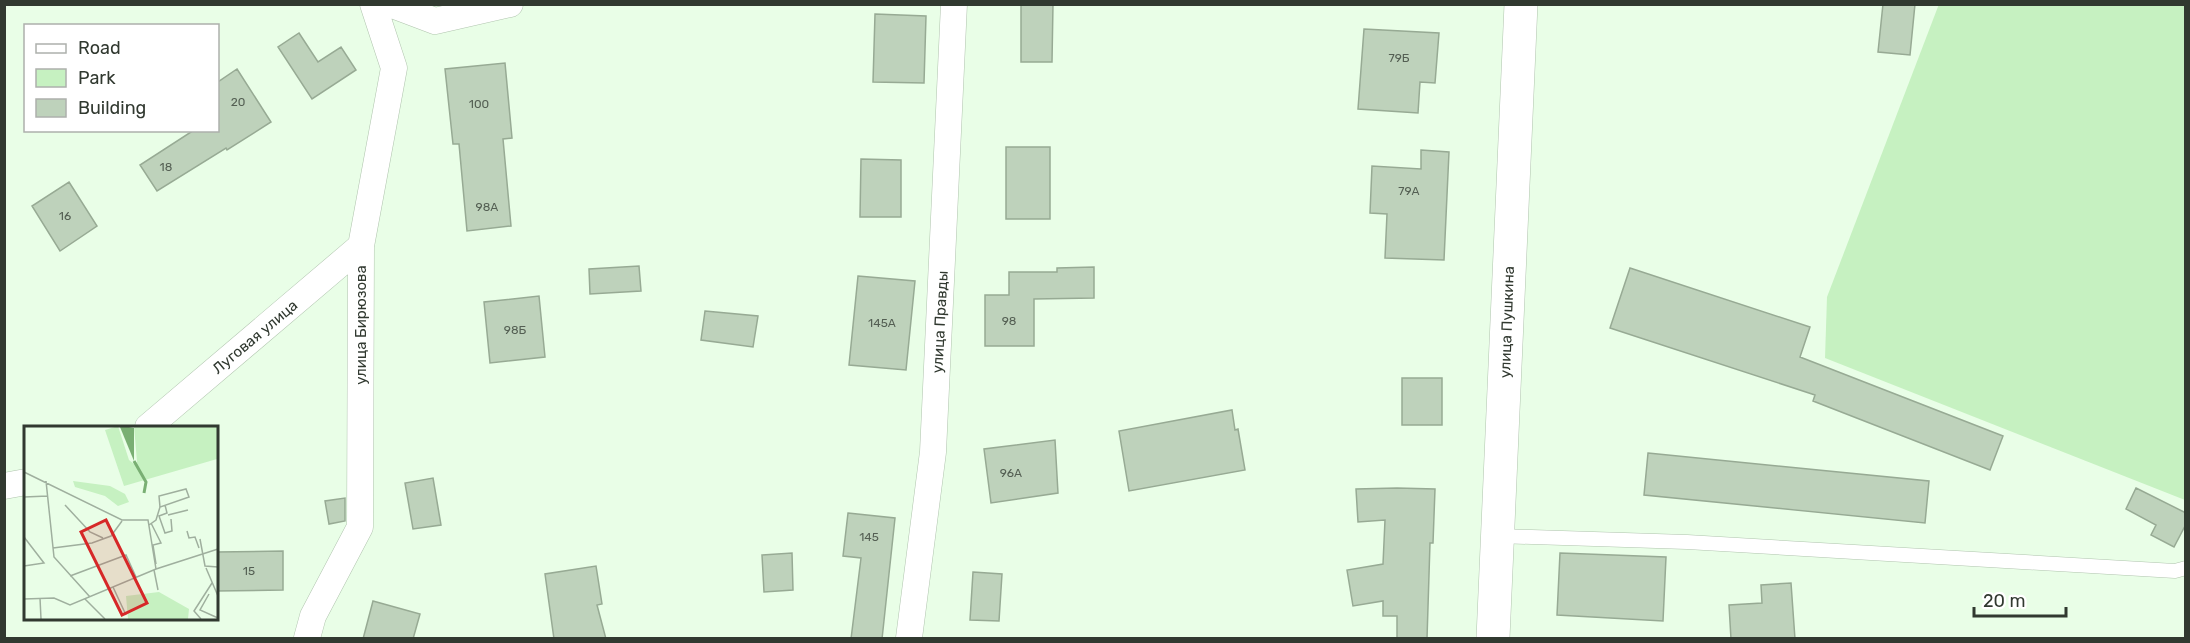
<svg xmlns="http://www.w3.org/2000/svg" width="2190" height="643" viewBox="0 0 2190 643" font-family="Rubik,sans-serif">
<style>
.green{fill:#c6f1c1}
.building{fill:#bed2bb;stroke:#97aa94;stroke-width:1.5}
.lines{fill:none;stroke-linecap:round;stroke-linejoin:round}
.service-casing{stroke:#b0c4ae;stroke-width:15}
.minor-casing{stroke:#b0c4ae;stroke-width:27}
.secondary-casing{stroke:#b0c4ae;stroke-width:34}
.service{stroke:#fff;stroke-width:14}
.minor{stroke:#fff;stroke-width:26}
.secondary{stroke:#fff;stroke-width:33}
.labels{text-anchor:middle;stroke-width:5;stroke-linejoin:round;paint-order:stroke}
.number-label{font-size:12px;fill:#545f53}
.street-label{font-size:15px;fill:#313930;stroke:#fff}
.inset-river{fill:none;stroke:#79af73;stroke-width:3}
.inset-road{fill:none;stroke:#9faf9e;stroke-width:1.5}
.view{fill:#d62828;fill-opacity:0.15;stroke:#d62828;stroke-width:3}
.inset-edge{fill:none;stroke:#313930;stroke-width:3}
</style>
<rect width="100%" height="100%" fill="#e9fee7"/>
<!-- green -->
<path class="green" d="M1939,4L2185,5V500L1825,358L1827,297Z"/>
<!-- building -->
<path class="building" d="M1021,4H1053L1052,62H1021Z
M1883,4H1915L1910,55L1878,52Z
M875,14L926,16L924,83L873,82Z
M1364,29L1439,33L1435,83L1420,82L1418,113L1358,109Z
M299,33L318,62L341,47L356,70L312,99L278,47Z
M505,63L512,138L503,139L511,226L467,231L459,144H453L445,69Z
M237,69L271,122L227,150L226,148L157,191L140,165L194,130H218V82Z
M1006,147H1050V219H1006Z
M1421,150L1449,152L1444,260L1385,258L1387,214L1370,213L1372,166L1421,169Z
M861,159L901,160V217H860Z
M69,182L97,226L60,251L32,206Z
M639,266L641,291L590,294L589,269Z
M1094,267V298L1034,299V346H985V295H1009V272H1057V268Z
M1630,268L1810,327L1800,357L2003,436L1990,470L1813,401L1815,395L1610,328Z
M858,276L915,281L906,370L849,365Z
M539,296L545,357L490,363L484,302Z
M705,311L758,316L753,347L701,340Z
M1402,378H1442V425H1402Z
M1232,410L1235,430L1238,429L1245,470L1129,491L1119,431Z
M1055,440L1058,493L991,503L984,449Z
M1648,453L1929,481L1925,523L1644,495Z
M433,478L441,525L413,529L405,483Z
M1397,488L1435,489L1433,543H1430L1427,639H1397V616H1383V601L1353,606L1347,570L1383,564L1385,520L1358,522L1356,489Z
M2136,488L2186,513V524L2174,547L2151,535L2156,525L2126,509Z
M345,498V521L329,524L325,501Z
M848,513L895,518L882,639H851L861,558L843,556Z
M283,551V590L216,591V552Z
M792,553L793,590L764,592L762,555Z
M1560,553L1666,557L1663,621L1557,615Z
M596,566L602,604L597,605L606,639H554L545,574Z
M973,572L1002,574L999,621L970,620Z
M1791,583L1795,639H1731L1729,605L1762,603L1761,585Z
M373,601L420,614L413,639H363Z"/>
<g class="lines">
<defs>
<path id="service" d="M1498,536L1687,542L2175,571L2186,568"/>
<path id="minor" d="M390,4L435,21L510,4
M148,427L361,246
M4,486L26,482
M307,638L313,616L360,527L361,246L394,68L373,4
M909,638L933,452L954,4"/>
<path id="secondary" d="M1493,638L1521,4"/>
</defs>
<!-- service casing -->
<use href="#service" class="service-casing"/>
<!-- minor casing -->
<use href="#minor" class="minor-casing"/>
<!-- secondary casing -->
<use href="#secondary" class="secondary-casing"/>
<!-- service -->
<use href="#service" class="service"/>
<!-- minor -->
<use href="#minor" class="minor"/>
<!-- secondary -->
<use href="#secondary" class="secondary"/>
</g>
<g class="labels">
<!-- number labels -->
<g class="number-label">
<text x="1399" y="62">79Б</text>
<text x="238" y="106">20</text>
<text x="479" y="108">100</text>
<text x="166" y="171">18</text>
<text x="1409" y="195">79А</text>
<text x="487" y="211">98А</text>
<text x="65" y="220">16</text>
<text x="1009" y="325">98</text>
<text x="882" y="327">145А</text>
<text x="515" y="334">98Б</text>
<text x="1011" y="477">96А</text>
<text x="869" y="541">145</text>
<text x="249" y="575">15</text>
</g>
<!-- street labels -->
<g class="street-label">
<text transform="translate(940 322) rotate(-87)" y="5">улица Правды</text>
<text transform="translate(1507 322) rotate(-88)" y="5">улица Пушкина</text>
<text transform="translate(361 325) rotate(-90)" y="5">улица Бирюзова</text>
<text transform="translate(255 337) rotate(-40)" y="5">Луговая улица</text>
</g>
</g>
<!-- overview -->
<g transform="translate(24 426)">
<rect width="194" height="194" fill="#e9fee7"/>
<path d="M94,0L105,34L110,38L113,36L110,0H193V33L100,60L81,4ZM49,55L86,60L101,68L105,76L94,80L81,70L51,61ZM135,166L165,183L164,193H104L102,170Z" fill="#c6f1c1"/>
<path d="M100,0L110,2V35L96,1Z" fill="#79af73"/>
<path class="inset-river" d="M110,35L122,56L120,67"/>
<path class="inset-road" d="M0,46L98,94H124L132,143M22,55L30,131L66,171M0,71L24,70M41,79L66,106L79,112M141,79L143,87L135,90L141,107L148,105L147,93M144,89L164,84M127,97L137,117L129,119L132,138M125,99L132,94L136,81L165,71L162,63L135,70L136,81M163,105L165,112L171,111L175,122M0,111L20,137L0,140M176,113L181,140L194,141M29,122L68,117L87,110L98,95M182,142L194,170M130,144L134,164M46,150L102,129L112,151M89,161L102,189M185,168L176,184L194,192M16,172L17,193M0,173L30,172L46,179L132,143L194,123M61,173L81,193M177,193L170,185L188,157"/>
<path class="view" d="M82,94L123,177L98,189L57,106Z"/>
<rect width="194" height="194" class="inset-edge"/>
</g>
<!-- border -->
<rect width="2190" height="643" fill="none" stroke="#313930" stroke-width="12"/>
<!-- legend -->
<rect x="24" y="24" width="195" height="108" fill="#ffffff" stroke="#adb0ac" stroke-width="1.5"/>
<rect x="36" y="44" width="30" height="9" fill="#ffffff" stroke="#adb0ac" stroke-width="1.5"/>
<text x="78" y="54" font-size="18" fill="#313930">Road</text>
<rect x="36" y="69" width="30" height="18" fill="#c6f1c1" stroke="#adb0ac" stroke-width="1.5"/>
<text x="78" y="84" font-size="18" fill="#313930">Park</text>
<rect x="36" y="99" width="30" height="18" fill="#bed2bb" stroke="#adb0ac" stroke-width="1.5"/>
<text x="78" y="114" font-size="18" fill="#313930">Building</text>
<!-- scale -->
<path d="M1974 607v9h92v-9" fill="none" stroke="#313930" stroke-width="3"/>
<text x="1983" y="607" font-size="18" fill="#313930" stroke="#ffffff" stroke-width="4.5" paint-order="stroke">20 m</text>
</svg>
